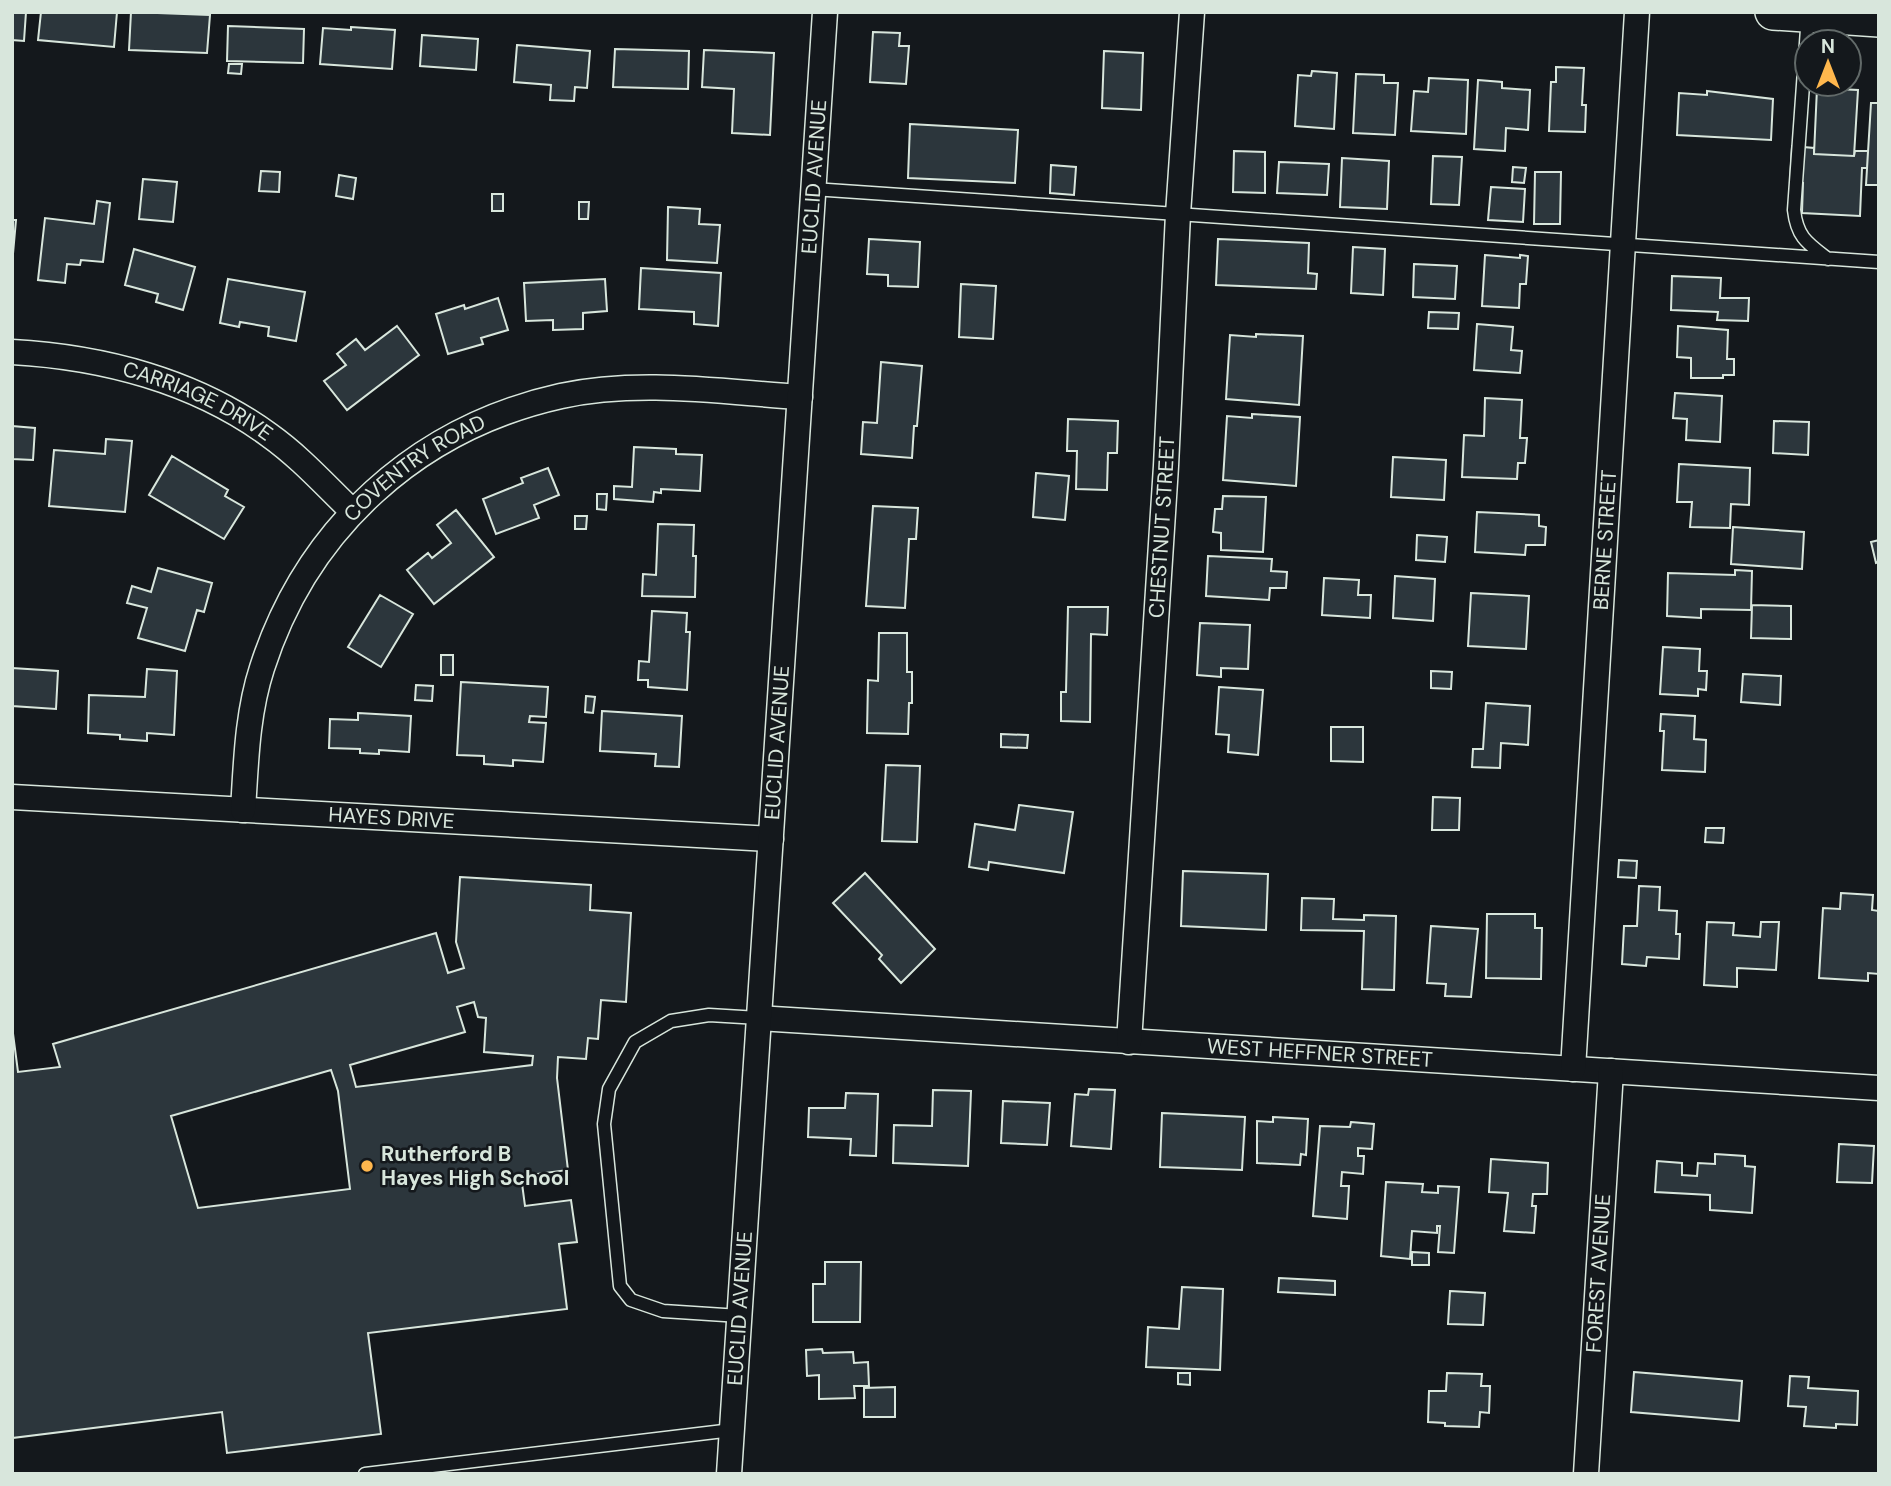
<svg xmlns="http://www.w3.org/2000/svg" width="1891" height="1486" viewBox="0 0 1891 1486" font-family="'DM Sans',sans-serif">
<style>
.building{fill:#2c363c;stroke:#d8e6dc;stroke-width:2;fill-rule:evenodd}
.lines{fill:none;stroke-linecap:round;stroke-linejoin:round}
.lane-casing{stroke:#d8e6dc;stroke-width:15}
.street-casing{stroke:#d8e6dc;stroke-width:27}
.secondary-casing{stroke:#d8e6dc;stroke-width:38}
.lane{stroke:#14181c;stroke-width:12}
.street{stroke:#14181c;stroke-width:24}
.secondary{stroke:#14181c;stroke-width:35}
.poi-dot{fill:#ffb74d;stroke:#14181c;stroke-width:2.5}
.labels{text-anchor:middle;stroke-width:5;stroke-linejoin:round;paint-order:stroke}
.street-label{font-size:21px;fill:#d8e6dc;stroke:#14181c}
.poi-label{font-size:21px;font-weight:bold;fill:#d8e6dc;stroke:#14181c;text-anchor:start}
</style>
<rect width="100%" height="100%" fill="#14181c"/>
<!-- building -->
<path class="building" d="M12,12H26L24,41L12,40Z
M41,12H117L114,47L38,40Z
M131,12L210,15L207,53L129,50Z
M228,26L304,29L303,63L227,61Z
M351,27L395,30L392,69L320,64L323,28L351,30Z
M873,32L900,33L899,46H909L906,84L870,82Z
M422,35L478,39L476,70L420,66Z
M517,45L590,51L587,88L575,87L574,101L550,100L551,85L514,82Z
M615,49L689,51L688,89L613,87Z
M704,50L774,53L770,135L732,133L734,89L702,87Z
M1104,51L1143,53L1141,110L1102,108Z
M229,64H242L241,74L228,73Z
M1556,67L1584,68L1582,105H1586L1585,132L1549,131L1551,82H1556Z
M1312,71L1337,73L1334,129L1295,126L1298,75L1311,76Z
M1356,74L1384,75V83H1398L1395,135L1353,133Z
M1429,78L1468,80L1466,134L1411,131L1414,91L1428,92Z
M1478,80L1502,82V88L1530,90L1528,130L1506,128L1505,151L1474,149Z
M1817,88L1858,90L1854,156L1814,154Z
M1707,91L1773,99L1771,140L1677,135L1679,93L1707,95Z
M1871,103H1879V185H1866Z
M910,124L1018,130L1015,183L908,178Z
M1792,146L1814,148V154L1854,156L1855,151H1868L1867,168H1862L1860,216L1802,213L1803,183L1790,182Z
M1234,151L1265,152V193L1233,192Z
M1433,156L1462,157L1459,205L1431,204Z
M1342,158L1389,161L1387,209L1340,207Z
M1279,162L1329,164L1327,195L1277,193Z
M1051,165L1076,167L1074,195L1050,193Z
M1513,167L1526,168L1524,183L1512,182Z
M261,171L280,172L279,192L259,191Z
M1535,172H1561L1560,224H1534Z
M339,175L356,178L353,199L336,196Z
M143,179L177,182L173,222L139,219Z
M1491,187L1525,189L1523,222L1488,220Z
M492,194H503V211H492Z
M97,201L110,203L103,262L81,260L80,265L67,264L65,283L38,280L45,218L94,224Z
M579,202H589L588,219H579Z
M668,207L700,209L699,224L720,225L717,263L667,260Z
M12,220H16L12,265Z
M869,239L920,242L918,287L888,286V275L867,274Z
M1218,239L1309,243L1308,273L1317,274L1316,289L1216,285Z
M1353,247L1385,249L1383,295L1351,293Z
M134,249L195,267L183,310L156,302L158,294L125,285Z
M1485,255L1520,258V255L1528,256L1526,284H1520L1519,308L1482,306Z
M1414,264L1457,266L1455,299L1413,297Z
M641,268L721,273L718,326L694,324V312L639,309Z
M1672,276L1721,278L1720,298H1749L1748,321L1717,320L1718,312L1671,310Z
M228,279L305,292L296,341L268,336L269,327L240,322L239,327L220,323Z
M605,279L607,311L583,313V329L553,330V320L526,321L524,283Z
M961,284L996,286L993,339L959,337Z
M498,298L508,330L481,338L483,344L448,354L436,314L464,305L465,309Z
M1429,312L1459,313L1458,329L1428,328Z
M1477,324L1513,327L1511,350L1522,351L1520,373L1474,370Z
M397,326L419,355L347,410L324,381L346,365L337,354L356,339L365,350Z
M1678,326L1728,330L1727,359H1734V375H1723V378H1691V358L1677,357Z
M1256,334L1303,336L1299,405L1226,399L1230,335L1256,337Z
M881,362L922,366L917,426H914L912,458L861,454L863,422L877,423Z
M1675,393L1722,396L1720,442L1686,440L1687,419L1673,418Z
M1485,398L1522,400L1520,438H1527L1525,463H1518L1517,479L1462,477L1464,435L1484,436Z
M1252,414L1300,417L1296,486L1223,480L1227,416L1252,418Z
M1068,419L1118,421L1117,453H1108L1107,490L1076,489L1077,451H1067Z
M1774,421L1809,422L1808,455L1773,453Z
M12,426L35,428L33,460L12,459Z
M106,439L132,441L125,512L49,506L54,450L105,454Z
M634,447L676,449V454L702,455L700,491L661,489V493L654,492L653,502L614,499V486L632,487Z
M172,456L228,490L225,496L244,507L224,539L149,495Z
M1393,457L1446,460L1444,500L1391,497Z
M1679,464L1750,468L1749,505L1731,504L1730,528L1690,527L1692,502H1677Z
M548,468L559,495L534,505L539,518L496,534L483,499L523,483L521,478Z
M1036,473L1069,476L1065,520L1033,517Z
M597,494H607L606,510L597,509Z
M1223,496L1266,497L1263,552L1221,550V533L1213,532L1215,509H1222Z
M873,506L918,508L916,539H909L905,608L866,606Z
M456,510L494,557L434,604L407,570L428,553L432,558L451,543L437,525Z
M1477,512L1539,515V526L1546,527L1545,545H1526L1525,555L1475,552Z
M575,516H587L586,529H575Z
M658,524L694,525L693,556H696L695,597L642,596L643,574L656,575Z
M1733,527L1804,532L1802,569L1731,564Z
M1417,535L1447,537L1445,562L1416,560Z
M1879,540V562L1876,563L1871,542Z
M1208,556L1272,559L1271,571L1287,572L1286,588H1270L1269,600L1206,596Z
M158,568L212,583L204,612L197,610L185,651L138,638L147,608L127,603L132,586L151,592Z
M1735,570L1752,571L1751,610L1701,609V618L1667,616L1668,573L1735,575Z
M1395,576L1435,579L1433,621L1393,618Z
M1324,578L1359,580L1358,595H1371L1370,618L1322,615Z
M1471,593L1529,596L1526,649L1468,646Z
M380,595L413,614L381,667L348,647Z
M1752,605L1791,606V639L1751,638Z
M1068,607H1108L1107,635L1091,634L1090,722L1061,721V692H1066Z
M652,611L687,613L686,632H690L687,690L648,687V680H638L639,661L649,662Z
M1200,623L1250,625L1248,669L1221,668V677L1197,675Z
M879,633H907V672H912V703H909L908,734L867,733L868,680L878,681Z
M1663,647L1700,649L1699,671H1707L1706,690L1698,689V696L1660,694Z
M441,655H453V675H441Z
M12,668L58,671L56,709L12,706Z
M147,669L177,671L174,735L147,733V741L120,739V735L88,733L89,695L145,697Z
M1431,671L1452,672L1451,689L1431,688Z
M1743,674L1781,676L1780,705L1741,702Z
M461,682L548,687L546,717L530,716L529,722L546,723L543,762L513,760V766L484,764V756L457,755Z
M416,685L433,686L432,701L415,700Z
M1219,687L1263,690L1258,755L1228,752L1229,735L1216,734Z
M586,696L595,697L593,713L585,712Z
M1486,703L1530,706L1528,745L1501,743L1500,768L1472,767L1473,749H1483Z
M602,711L682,716L679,767L655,766L656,754L600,751Z
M358,713L411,716L409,752L379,750V754L360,753V749L329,748L330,719L358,720Z
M1661,714L1695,716L1694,739L1706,740L1705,772L1662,770L1664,731H1660Z
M1331,727H1363V762L1331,761Z
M1001,734L1028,735L1027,748L1001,747Z
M886,765L920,766L917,842L882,841Z
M1433,797L1460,798L1459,830H1432Z
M1019,805L1073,812L1064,873L989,862L988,870L969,867L975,824L1015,830Z
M1706,828H1724L1723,843L1705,842Z
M1619,860L1637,861L1636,878L1618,877Z
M1183,871L1268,874L1266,930L1181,926Z
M865,873L935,949L901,983L879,959L882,955L833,903Z
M460,877L591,885L590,910L631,913L626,1002L601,1000L598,1039L588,1038L586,1059L558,1057L557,1078L568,1170L521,1176L525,1206L571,1200L577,1242L559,1244L567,1309L368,1333L381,1434L227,1453L222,1412L12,1438V1026L18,1072L60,1067L53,1044L436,933L448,973L464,968L456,942ZM474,1002L478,1017L486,1018L484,1052L533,1056L532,1065L356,1087L350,1065L465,1032L457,1007ZM331,1070L338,1091L350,1189L198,1208L171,1116Z
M1639,886L1660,887L1659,910L1677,911L1676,934H1680L1679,959L1647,957L1646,966L1622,964L1624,926H1637Z
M1841,893L1873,895L1872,910L1879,911V974L1868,973V981L1819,978L1823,908L1840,909Z
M1302,898L1334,899L1333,919L1364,920V915L1396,916L1394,990L1362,989L1364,931L1301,930Z
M1487,914H1535V928H1542L1541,979L1486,978Z
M1707,922L1734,923L1733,935L1760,937L1761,922H1779L1776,970L1737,968V987L1704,985Z
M1431,926L1478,929L1471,997L1445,996L1446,984L1427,983Z
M1089,1089L1115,1090L1111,1149L1071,1146L1075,1094L1088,1095Z
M933,1090L971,1091L968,1166L893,1163L894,1125L932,1126Z
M846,1093L878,1094L876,1156L850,1155L851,1139L808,1137L809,1108H845Z
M1003,1101L1050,1103L1047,1145L1001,1143Z
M1162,1113L1245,1117L1242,1170L1160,1167Z
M1273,1117L1308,1119L1306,1155L1301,1154L1300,1165L1257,1163V1121L1273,1122Z
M1351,1122L1374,1124L1372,1149L1358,1148V1156H1364L1363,1174L1342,1172L1341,1186H1349L1347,1219L1313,1216L1320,1126L1350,1127Z
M1839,1144L1874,1146L1872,1183L1837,1182Z
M1715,1154L1745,1156V1166L1755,1167L1752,1213L1710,1210V1195L1655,1192L1657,1161L1682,1163V1175L1697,1176L1698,1163L1715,1164Z
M1491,1159L1548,1163L1547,1194H1533L1532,1206H1536L1534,1233L1504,1231L1508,1193L1489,1192Z
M1386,1182L1423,1184L1422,1192L1438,1193V1186L1459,1187L1454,1253L1438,1252L1440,1226H1437V1233L1412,1231L1410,1259L1381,1256Z
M1412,1252L1429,1253V1265H1412Z
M825,1262H861L860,1322H813V1284H825Z
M1279,1278L1335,1281V1295L1278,1292Z
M1182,1287L1223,1289L1220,1370L1146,1367L1148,1327L1179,1329Z
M1450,1291L1485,1293L1483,1325L1448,1324Z
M822,1349L823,1353L853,1352L854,1363L868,1362L869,1386H854L855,1398L819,1399V1375L807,1376L806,1350Z
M1634,1372L1742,1381L1739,1421L1631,1412Z
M1178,1373H1190V1385L1178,1384Z
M1447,1373L1482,1374L1481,1386H1490L1489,1413L1480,1412L1479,1427L1445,1426V1423L1428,1422L1429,1391H1446Z
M1790,1376L1809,1377L1808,1388L1858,1391L1857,1425L1836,1424V1428L1804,1426L1806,1407L1788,1406Z
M895,1387V1417H864V1388Z"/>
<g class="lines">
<defs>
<path id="lane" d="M1808,15L1794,210C1797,237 1807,243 1828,259
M813,189L1879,262
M740,1316L663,1311L631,1300L620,1286L604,1124L609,1089L635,1042L671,1021L709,1015L759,1018
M365,1474L732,1430"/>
<g id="street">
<path id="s1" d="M12,352C103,357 195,381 269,435C300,457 325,485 352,511"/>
<path id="s2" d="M12,797L771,839"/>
<path id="s3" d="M243,810C246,763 247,714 262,668C307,528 417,428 561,396C639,379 722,392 800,397"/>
<path id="s4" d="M759,1018L1879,1088"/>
<path id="s5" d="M1129,1042L1166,466L1178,214L1192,12"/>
<path id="s6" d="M1573,1069L1637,12"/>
<path id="s7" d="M729,1474L825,12"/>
<path id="s8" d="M1586,1474L1611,1071"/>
</g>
<path id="secondary" d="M1773,12L1879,19"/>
</defs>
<!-- lane casing -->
<use href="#lane" class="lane-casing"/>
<!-- street casing -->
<use href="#street" class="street-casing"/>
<!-- secondary casing -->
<use href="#secondary" class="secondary-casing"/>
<!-- lane -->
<use href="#lane" class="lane"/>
<!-- street -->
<use href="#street" class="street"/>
<!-- secondary -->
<use href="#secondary" class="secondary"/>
</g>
<!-- markers -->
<circle class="poi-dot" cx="367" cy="1166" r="7"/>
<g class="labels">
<!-- street labels -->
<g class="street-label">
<text dy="7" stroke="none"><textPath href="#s7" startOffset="1300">EUCLID AVENUE</textPath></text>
<text dy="7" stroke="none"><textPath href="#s1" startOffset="194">CARRIAGE DRIVE</textPath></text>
<text dy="7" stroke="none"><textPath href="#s3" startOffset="402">COVENTRY ROAD</textPath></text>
<text dy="7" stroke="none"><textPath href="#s5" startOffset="516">CHESTNUT STREET</textPath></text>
<text dy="7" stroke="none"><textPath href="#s6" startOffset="530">BERNE STREET</textPath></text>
<text dy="7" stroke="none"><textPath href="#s7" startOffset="733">EUCLID AVENUE</textPath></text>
<text dy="7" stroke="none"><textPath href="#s2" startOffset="380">HAYES DRIVE</textPath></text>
<text dy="7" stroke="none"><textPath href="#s4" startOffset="562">WEST HEFFNER STREET</textPath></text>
<text dy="7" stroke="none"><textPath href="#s8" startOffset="201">FOREST AVENUE</textPath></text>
<text dy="7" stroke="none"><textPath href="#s7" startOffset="166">EUCLID AVENUE</textPath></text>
</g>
<!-- poi labels -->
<g class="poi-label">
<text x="381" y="1161">Rutherford B<tspan x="381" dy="24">Hayes High School</tspan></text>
</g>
</g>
<!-- border -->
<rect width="1891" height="1486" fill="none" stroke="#d8e6dc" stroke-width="28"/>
<!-- north arrow -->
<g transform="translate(1828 63)"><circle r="33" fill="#14181c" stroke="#626a69" stroke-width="2"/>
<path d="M0-5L12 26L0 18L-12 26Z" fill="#ffb74d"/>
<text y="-10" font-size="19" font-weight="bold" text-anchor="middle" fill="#d8e6dc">N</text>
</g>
</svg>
